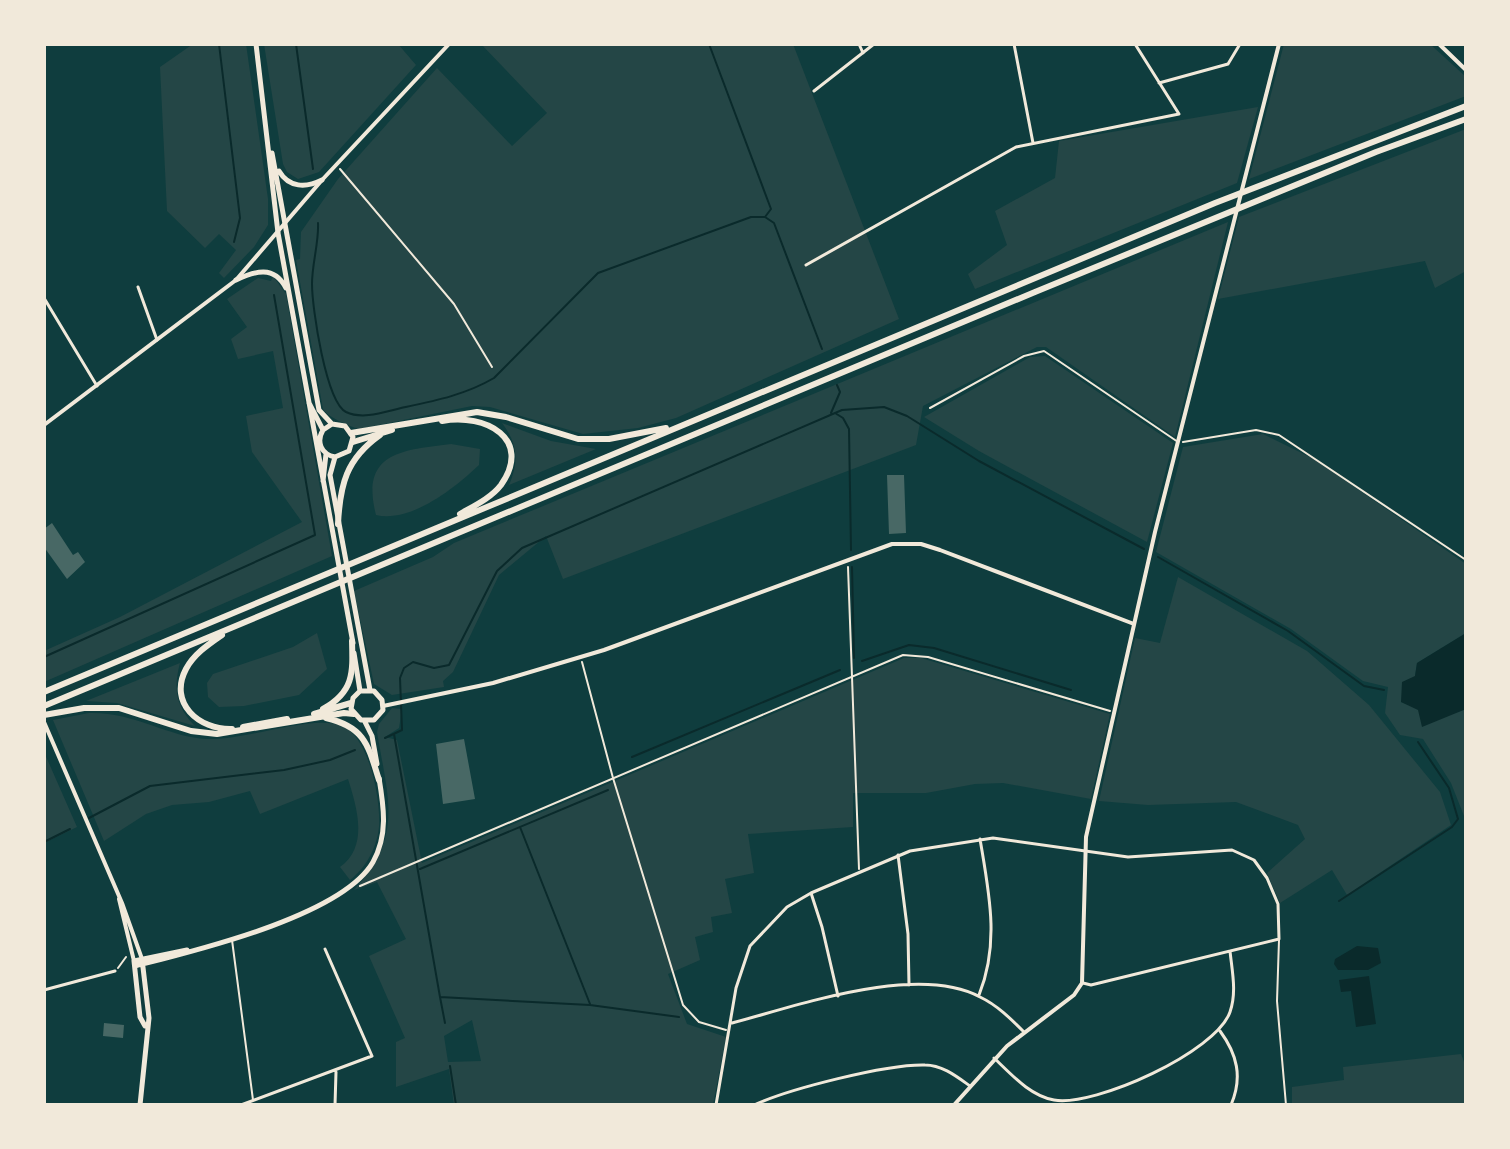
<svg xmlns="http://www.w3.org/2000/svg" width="1510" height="1149" viewBox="0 0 1510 1149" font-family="Karla,sans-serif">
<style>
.green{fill:#244646;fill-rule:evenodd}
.water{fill:#0a2a2b}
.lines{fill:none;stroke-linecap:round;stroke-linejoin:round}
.stream{stroke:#0a2a2b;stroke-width:2}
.building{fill:#486865}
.path{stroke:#f1e9da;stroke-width:2}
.service{stroke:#f1e9da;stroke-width:2}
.minor{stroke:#f1e9da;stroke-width:3}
.tertiary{stroke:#f1e9da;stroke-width:4}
.secondary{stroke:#f1e9da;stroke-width:5}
.motorway{stroke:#f1e9da;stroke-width:6}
</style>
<rect width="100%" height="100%" fill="#0f3d3e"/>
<!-- green -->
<path class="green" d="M193,44H246L268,199V225L254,247L224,278L219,273L236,250L219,234L205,248L167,211L160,67Z
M264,44H398L416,65L319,172L298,179L287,172L283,164Z
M481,44H793L899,319L676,418L638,428L583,434L490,407L472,406L359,429C351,427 327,417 323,409L296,260L300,259L301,232L338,179L437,68L512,146L547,113Z
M1284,44H1430L1466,77V96L1249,179Z
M1258,107L1237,183L975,289L968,274L1007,245L995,211L1055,178L1059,141Z
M1466,129V271L1435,288L1425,261L1218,299L1239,217Z
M1228,222L1175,437L1046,347H1037L923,406L916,445L563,579L546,536L499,575L453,672L443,681L444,687L392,695L374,684L354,591L433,557L454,543Z
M273,276L286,294L332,556L44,682V651L120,617L302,522L252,452L246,416L283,408L273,351L238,359L231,339L247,327L227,299L258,278L271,281Z
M1045,356L1173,443L1147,542L979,451L924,417L1030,357Z
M502,423L551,441L596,449L509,485C519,462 518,444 502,423Z
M1263,434L1314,459L1466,564V633L1417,663L1415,676L1401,702C1423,710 1443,719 1466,709L1464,816L1451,783L1423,739L1400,735L1385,713L1388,687L1363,681L1291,629L1156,552L1183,447Z
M451,444L480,449L479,465C455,488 411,523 376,515C360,453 401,450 451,444Z
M1178,577L1307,651L1369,705L1440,792L1451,825L1347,895L1332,870L1280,903L1267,873L1305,839L1298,825L1236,802L1148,805L1099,801L1135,638L1160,643Z
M317,633L327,669L299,695L244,706L219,707L208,697L207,683L213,674L293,647Z
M904,658H921L1110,714L1091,799L1003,783L975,784L926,793H853V827L748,834L754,873L725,879L732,913L711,917L713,932L695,937L700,960L668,974L687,1024L726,1037L713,1105H454L449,1069L396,1087V1042L405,1038L369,956L406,939L377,882L354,890C404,836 388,799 377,732L379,724L392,708L402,709L399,728L385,737L397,740L422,863ZM472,1020L481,1061L448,1062L444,1036Z
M180,663C173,689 176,707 195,726L117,703L86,701Z
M89,713C136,712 167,737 207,739C245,741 308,715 340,725C369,734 381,800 379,827C377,847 366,868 350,880L340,867C369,846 357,808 348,779L260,814L250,791L209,802L172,805L146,814L104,841L53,720Z
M44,752L77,827L44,843Z
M1461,1054L1466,1067V1105H1292V1087L1344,1080L1343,1067Z"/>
<!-- water -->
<path class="water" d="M1466,633V709L1422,727L1418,710L1401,702L1402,682L1415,676L1417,663Z
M1357,946L1378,948L1381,963L1368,970H1338L1334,964L1335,959Z
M1369,976L1376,1024L1356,1027L1351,991L1341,992L1339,980Z"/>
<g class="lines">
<!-- stream -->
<path class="stream" d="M219,44L240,218L234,242
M296,44L313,169
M709,44L771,209L765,217
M318,223C319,243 312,263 312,284C312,308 326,402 346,412C363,420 384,412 401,408C434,401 465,395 494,378L598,273L751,217H765L774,223L822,349
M831,413L840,392L837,385
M835,413L843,418L849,429L851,550
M1158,557L1288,631L1364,686L1384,690
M852,567L854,658
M44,657L315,535L274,295
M862,661L909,645L934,648L1071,690
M394,734L440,997L590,1005L679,1017
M385,738L402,730L400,678L404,668L413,662L434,668L449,665L497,571L522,548L842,410L884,407L907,416L979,461L1144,549
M632,757L840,670
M89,818L150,786L284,770L330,760L355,750
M520,827L590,1004
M44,842L70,829
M420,869L608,790
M1339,901L1452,827L1458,819L1449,788L1418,742
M440,997L445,1023
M450,1066L456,1105"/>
</g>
<!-- building -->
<path class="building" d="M887,475H904L906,533L889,534Z
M52,523L73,555L78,552L85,562L67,579L44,547V529Z
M464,739L475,799L443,804L436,744Z
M104,1023L124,1025L123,1038L103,1036Z"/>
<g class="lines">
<!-- path -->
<path class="path" d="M340,169L454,304L492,367
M1183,442L1256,430L1279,435L1466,560
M848,567L859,869
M582,662L613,778L683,1005L699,1022L726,1030
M360,886L903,655L928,657L1110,711
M118,968L126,957"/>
<!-- service -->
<path class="service" d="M930,408L1024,356L1044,351L1178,442
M232,940L253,1100
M1279,940L1277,1001L1286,1105"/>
<!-- minor -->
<path class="minor" d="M859,44L863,53
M1014,44L1033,143
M1159,83L1228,64L1240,44
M814,91L874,44
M806,265L1016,147L1179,114L1135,44
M138,287L157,340
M44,298L97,386
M898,855L908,934L909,985
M811,893L822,927L838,996
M44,990L115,971
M979,995C1000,943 989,893 980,839
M732,1023C797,1006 917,963 980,997C997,1005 1011,1019 1024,1032
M1220,1031C1237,1054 1243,1077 1231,1105
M994,1058C1011,1074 1030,1096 1054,1100C1095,1107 1216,1052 1230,1012C1237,992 1232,971 1230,951
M241,1105L372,1056L325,949
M335,1105L336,1072
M716,1105L736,988L750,946L787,907L811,893L910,851L993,838L1128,857L1232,850L1254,860L1267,878L1278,904L1279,939L1091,985L1083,983
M754,1105C789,1089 886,1064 925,1065C942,1065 956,1076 970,1086"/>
<!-- tertiary -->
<path class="tertiary" d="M1439,44L1466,70
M44,425L236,280L322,180L449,44
M383,706L493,683L604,650L892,544H921L940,550L1134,624
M44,722L122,903L142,959
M119,899L134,961
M954,1105L1007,1046L1074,995L1082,983L1086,837L1155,532L1279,44"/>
<!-- secondary -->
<path class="secondary" d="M256,44L278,233L353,643
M272,153L319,410L332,424
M279,171C289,188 306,188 322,180
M236,280C255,271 274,265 286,288
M309,403L323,430C316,442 321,454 335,457L349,451L353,437L345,426L332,424L323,430
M335,457L330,475L370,690
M323,481L326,454
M354,653L360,691L353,698L351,709L361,720H374L383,710L382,700L374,691H360
M365,722L372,736L377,764
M135,966C194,951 342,916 373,862C388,835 384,808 379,778
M145,1026L140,1017L134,961L187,950
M140,1105L149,1018L142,959"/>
<!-- motorway -->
<path class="motorway" d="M442,421C486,413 533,439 501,485C491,498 474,506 460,514
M351,433L477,412L506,417L578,439H609L666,428
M353,442L392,430
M338,524C340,485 346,459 380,435
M222,635C209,644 194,654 186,669C168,703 199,730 232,729
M44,692L1215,203L1466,106
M44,706L1035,292L1376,152L1466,119
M323,709C354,692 353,673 352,641
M314,714L351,703
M44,715L84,708H119L191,731L217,734L344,713L354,714
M326,718C365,727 368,745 379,780
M243,727L287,719"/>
</g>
<!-- border -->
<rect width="1510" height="1149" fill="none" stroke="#f1e9da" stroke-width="92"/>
</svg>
